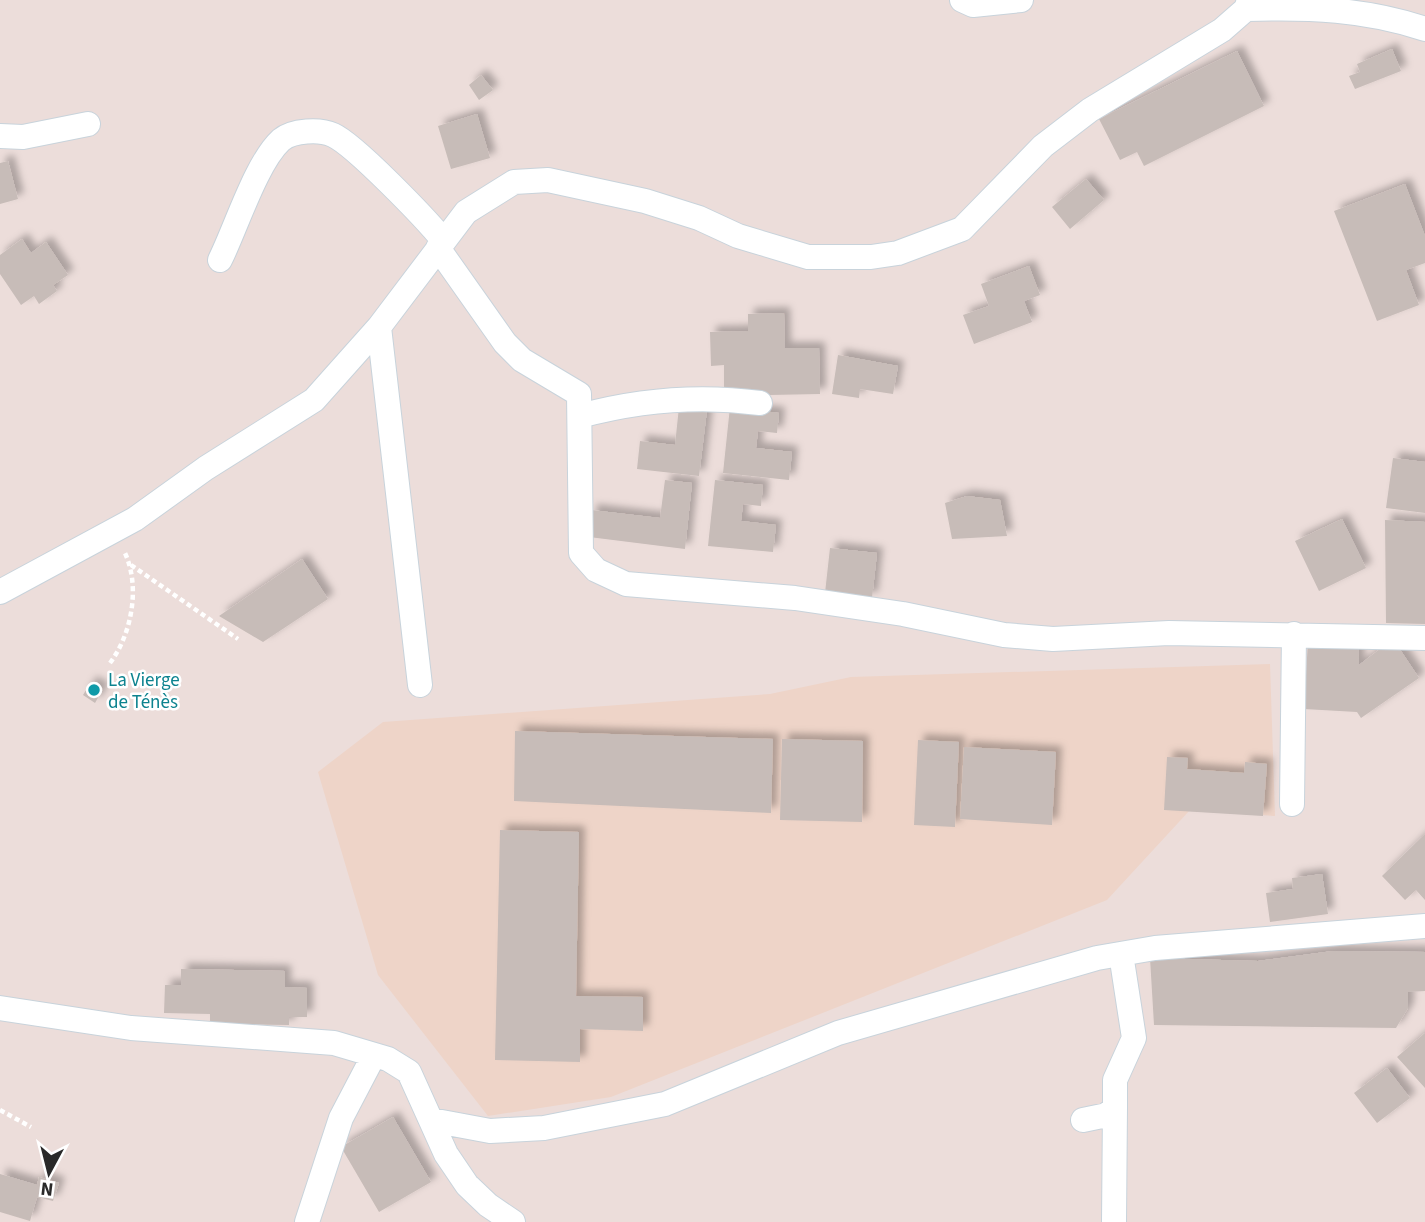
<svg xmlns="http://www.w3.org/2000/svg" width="1425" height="1222" viewBox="0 0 1425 1222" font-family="'Source Sans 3',sans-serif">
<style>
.education{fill:#eed4c8}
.building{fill:#c7bcb8;filter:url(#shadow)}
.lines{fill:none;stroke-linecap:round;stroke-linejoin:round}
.minor-casing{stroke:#c8d3db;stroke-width:26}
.path{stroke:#fff;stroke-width:4.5;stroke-dasharray:5 3.5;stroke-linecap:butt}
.minor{stroke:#fff;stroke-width:24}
.culture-dot{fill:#0f9aa8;stroke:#fff;stroke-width:2.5}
.labels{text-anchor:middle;stroke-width:5;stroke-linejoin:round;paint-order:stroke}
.culture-label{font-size:19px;fill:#0d838f;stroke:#fff;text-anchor:start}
</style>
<defs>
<filter id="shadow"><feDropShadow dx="6" dy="-6" stdDeviation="3.5" flood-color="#0004"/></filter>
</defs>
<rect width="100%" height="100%" fill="#ecddda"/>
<!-- education -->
<path class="education" d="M1270,664L1275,816L1190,810L1107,900L611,1097L488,1116L378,975L318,772L383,722L770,694L851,677Z"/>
<!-- building -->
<path class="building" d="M1392,49L1401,71L1355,89L1349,76L1360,72L1357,64Z
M1237,51L1264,106L1144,166L1137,152L1120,160L1099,119Z
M481,75L493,90L479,100L469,85Z
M477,114L490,158L451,169L438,126Z
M8,161L18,199L0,204V163Z
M1086,179L1104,200L1070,229L1052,207Z
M1405,184L1425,236V263L1406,270L1419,305L1377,321L1334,211Z
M22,239L31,253L46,242L68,275L53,285L57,291L39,304L34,296L21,305L0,274V255Z
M1029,266L1040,295L1024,301L1032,322L974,344L963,315L989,306L981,284Z
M784,313L785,348H819L820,394L724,396V365L711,366L710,332L748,331V314Z
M838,355L898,366L893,394L860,389L859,398L832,394Z
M679,407L707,410L699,476L637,469L640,441L675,445Z
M730,407L779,413L777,433L758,431L756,448L792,452L789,480L723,473Z
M1393,458L1425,462V513L1386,508Z
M665,480L692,483L685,549L589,537L591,510L660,518Z
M715,480L763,485L761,506L743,504L741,521L776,525L773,552L708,546Z
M967,496L1000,500L1007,536L952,539L945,503Z
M1342,519L1366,568L1319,591L1295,541Z
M1385,520L1425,522V624L1386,623Z
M830,548L877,553L872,598L825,593Z
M302,559L328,599L263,642L219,616Z
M1358,638L1359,665L1393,639L1419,678L1361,718L1357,712L1304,709L1308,641Z
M91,682L103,689L95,703L83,695Z
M515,731L773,739L771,813L514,801Z
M782,739L863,741L862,822L780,820Z
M918,740L959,742L955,827L914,825Z
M964,747L1056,752L1052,825L960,819Z
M1167,757L1188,758L1187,769L1244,773L1245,762L1267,764L1263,816L1164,810Z
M500,830L579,832L576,996L643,997V1031L580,1029V1062L495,1060Z
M1425,834V900L1416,890L1405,900L1382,876Z
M1322,874L1328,914L1270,922L1266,893L1293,889L1292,878Z
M1333,951L1425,952V991L1408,992V1008L1396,1028L1154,1025L1150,958L1258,961Z
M181,969L285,971V987L307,988V1017H289V1025L210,1024V1014L164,1013L165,985H181Z
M1425,1033V1088L1397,1057Z
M1387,1068L1410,1098L1377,1123L1354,1093Z
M393,1117L431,1182L379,1212L341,1147Z
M0,1174L37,1185L39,1177L59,1183L53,1201L37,1197L30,1221L0,1212Z"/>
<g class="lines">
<defs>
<path id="minor" d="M962,0L973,5L1021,0
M1246,9C1307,7 1367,9 1425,29
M0,136L23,137L88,124
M438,248L505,343L522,360L579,394L581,553L596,570L626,584L795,598L903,614L1004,635L1053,639L1169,633L1425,638
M220,260C236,228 256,163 281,140C293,130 320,129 333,135C355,145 426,219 443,240
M379,327L420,685
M580,416C639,400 698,395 760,403
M0,592L135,519L206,468L314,400L379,327L466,212L514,182L548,180L645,201L699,218L738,236L808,257H871L898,253L962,229L1043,146L1090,110L1222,30L1246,9L1249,0
M1292,804L1294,634
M0,1008L131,1028L334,1043L388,1059L409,1072L446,1154L467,1185L488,1205L513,1222
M431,1120L490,1131L544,1128L665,1104L838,1033L1097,958L1155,948L1425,926
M1083,1120L1107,1115L1115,1107V1080L1134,1038L1121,954
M307,1222L341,1118L374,1055
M1114,1222L1115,1107"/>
</defs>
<!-- minor casing -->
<use href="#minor" class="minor-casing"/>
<!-- path -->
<path class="path" d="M131,565L238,639
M110,663C132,634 141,585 124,551
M0,1110L31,1127"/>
<!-- minor -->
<use href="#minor" class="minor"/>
</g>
<!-- markers -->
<circle class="culture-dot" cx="94" cy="690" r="7"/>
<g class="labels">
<!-- culture labels -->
<g class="culture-label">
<text x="108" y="686">La Vierge<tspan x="108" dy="22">de Ténès</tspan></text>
</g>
</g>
<!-- north arrow -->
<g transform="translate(49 1173) rotate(187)" stroke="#ffffff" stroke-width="5" paint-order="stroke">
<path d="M0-5L12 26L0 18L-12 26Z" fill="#292929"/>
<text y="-10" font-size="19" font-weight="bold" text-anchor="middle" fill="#292929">N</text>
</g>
</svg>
